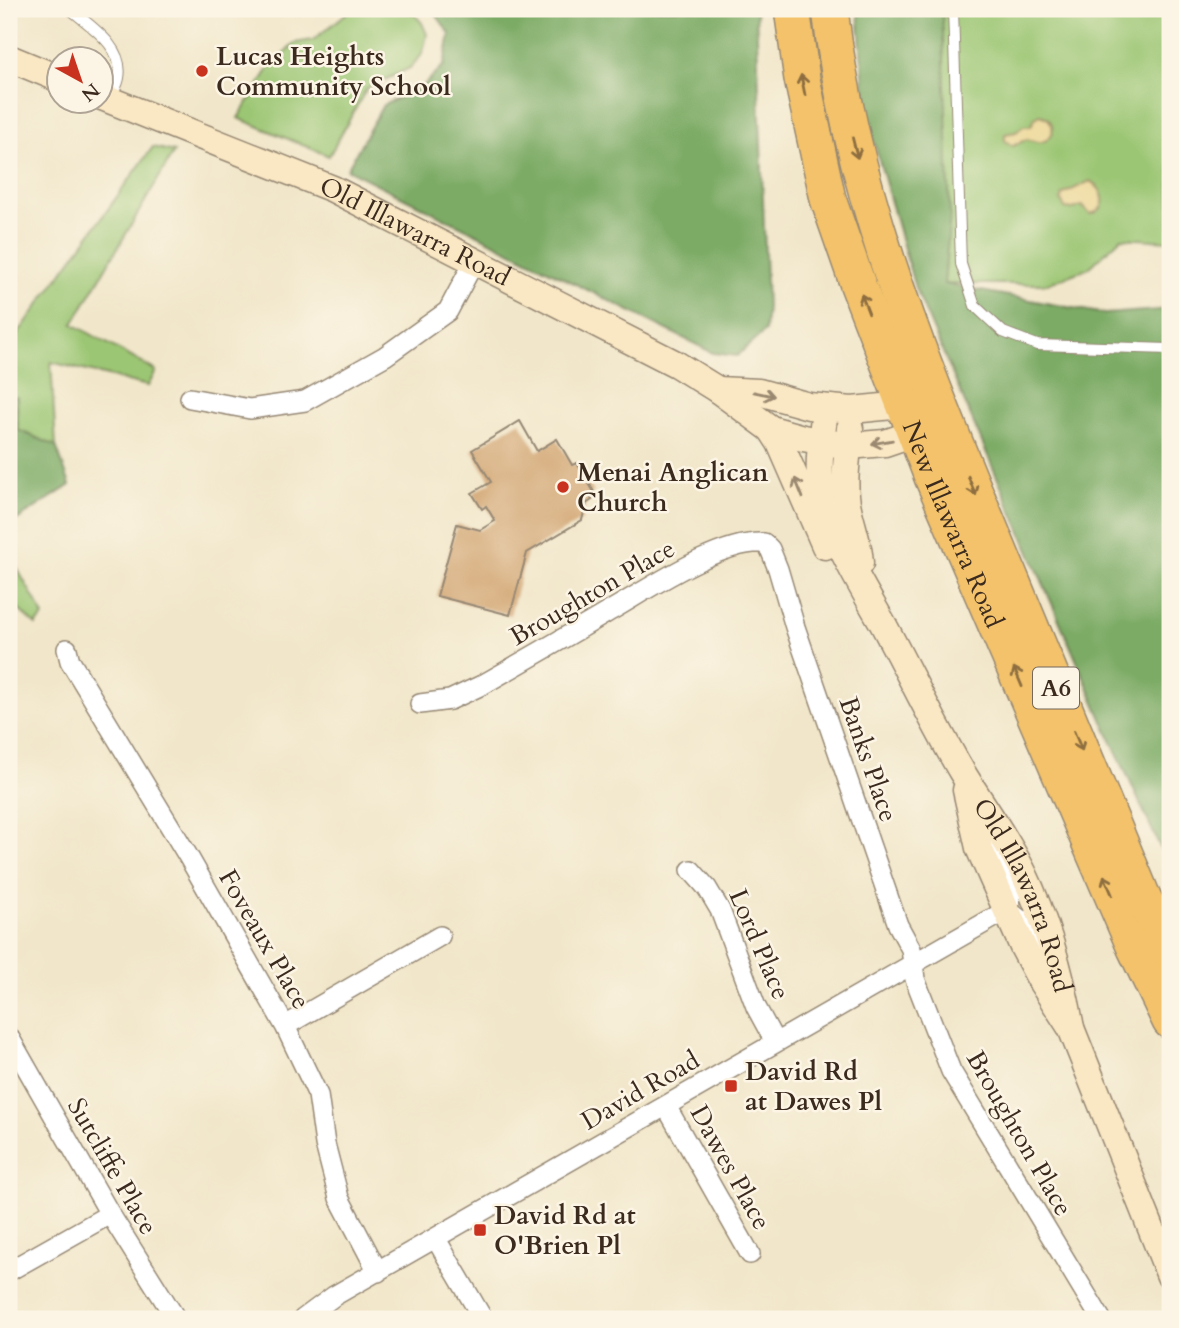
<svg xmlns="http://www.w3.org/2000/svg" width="1179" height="1328" viewBox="0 0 1179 1328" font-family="Cardo,serif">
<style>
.green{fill:#9bc673;stroke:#6b7848;stroke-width:2}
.forest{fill:#7cab65;stroke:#5c6a42;stroke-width:2}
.sand{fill:#eeda9e;stroke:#94825e;stroke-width:2}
.building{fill:#d1a471}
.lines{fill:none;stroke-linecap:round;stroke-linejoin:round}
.lane-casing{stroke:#968874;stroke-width:12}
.street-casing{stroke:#968874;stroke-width:22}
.secondary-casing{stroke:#968874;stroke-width:29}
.highway-casing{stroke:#968874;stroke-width:38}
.lane{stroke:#fff;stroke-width:10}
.street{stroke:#fff;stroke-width:19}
.secondary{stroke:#fae7c3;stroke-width:26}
.highway{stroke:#f3c26a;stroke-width:35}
.oneway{stroke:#8e6e40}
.oneway2{stroke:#9a8870}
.poi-dot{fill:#c8321e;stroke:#fcf5e5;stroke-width:2.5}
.labels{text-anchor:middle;stroke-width:5;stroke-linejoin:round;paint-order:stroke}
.shield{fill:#fcf5e5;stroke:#75675a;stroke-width:2}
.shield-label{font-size:24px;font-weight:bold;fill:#3b2a1e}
.poi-label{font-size:26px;font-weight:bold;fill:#3b2a1e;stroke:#fcf5e5;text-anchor:start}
.street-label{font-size:26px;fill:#3b2a1e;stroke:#fcf5e5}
</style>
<rect width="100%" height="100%" fill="#fcf5e5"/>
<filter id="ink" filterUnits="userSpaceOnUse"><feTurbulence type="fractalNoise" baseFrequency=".0143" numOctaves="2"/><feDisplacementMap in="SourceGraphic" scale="14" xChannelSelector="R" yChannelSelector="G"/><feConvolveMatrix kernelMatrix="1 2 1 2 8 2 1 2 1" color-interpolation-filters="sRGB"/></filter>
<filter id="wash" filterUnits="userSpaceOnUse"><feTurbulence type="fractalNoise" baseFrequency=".00686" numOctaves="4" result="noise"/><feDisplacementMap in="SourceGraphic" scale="28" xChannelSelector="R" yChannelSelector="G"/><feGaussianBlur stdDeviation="1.57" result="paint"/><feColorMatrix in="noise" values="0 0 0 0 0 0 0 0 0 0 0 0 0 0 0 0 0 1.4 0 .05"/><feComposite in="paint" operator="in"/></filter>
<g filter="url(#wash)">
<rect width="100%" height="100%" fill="#f1e6c9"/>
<!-- green -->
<path class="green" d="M352,9H401L415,15L422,23L427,34L425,44L421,56L410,68L367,88L329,156L238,118L270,67L295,43L313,40Z
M858,9H1170V241L1121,238L1089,268L1047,284H944L866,113Z
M153,147L174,152L73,324L156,371L148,386L51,362L56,446L70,485L9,525V346Z
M9,554L44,616L36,625L9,601Z"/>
<!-- forest -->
<path class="forest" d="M432,9H756L767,307L765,331L737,356L713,353L347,169L383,105L420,89L444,65L450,34Z
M858,9H942L950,215L944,284L1105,314L1170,309V869L1112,742L915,288L866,113Z
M9,397H17L18,430L56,446L70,485L9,525Z"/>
<!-- sand -->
<path class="sand" d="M1040,115C1050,117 1054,125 1052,134C1044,145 1038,143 1027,139L1013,146L1005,141V134L1016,132L1023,126H1031L1034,119Z
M1090,181C1105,189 1110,210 1090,214L1082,206L1073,209L1065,208L1061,201L1063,194Z"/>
<g id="blocks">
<!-- building -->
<path class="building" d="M520,421L537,451L557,439L572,465L577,463L594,492L589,495L592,500L586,504L582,520L527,553L510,615L437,596L457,524L480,530L495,521L486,506L482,509L472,493L491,482L472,450Z"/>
</g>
</g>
<g filter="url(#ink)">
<use href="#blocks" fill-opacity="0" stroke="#968874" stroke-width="2"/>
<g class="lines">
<defs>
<path id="lane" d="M70,9C90,26 125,47 119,78C118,85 113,92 111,99
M953,9L961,264L975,306L1003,332L1037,345L1170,349"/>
<path id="street" d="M190,398L250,409L305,401L385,356L448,311L475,260
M67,649L70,661L188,856L285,1026L318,1095L325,1144L339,1198L378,1272
M420,704L450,700L482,685C524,661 566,637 608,612C647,590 719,540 764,543L770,549L778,569L795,627L898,925L911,949L915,979L951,1071L1101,1319
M691,870L707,888L720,910L756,1007L775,1042
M1007,910C1025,922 1035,932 1044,953
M285,1026L440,936
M9,1037L110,1214L176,1319
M666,1106L750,1254
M436,1239L483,1319
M9,1271L110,1214
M303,1319L334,1296L1007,910C1018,882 1006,879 999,855C998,849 999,842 999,837"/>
<g id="secondary">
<path d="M9,58L60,79"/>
<path id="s1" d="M102,97L333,189L676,364L718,390L771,429L803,438L848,446L885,443L932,427"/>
<path d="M718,390L759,392L809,406L852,410L903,405L919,399"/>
<path id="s2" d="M825,408C823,430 818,455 820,477C826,529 857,578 882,622C909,672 933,723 962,772C982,805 1005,836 1023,872C1047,922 1061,973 1071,1028"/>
<path d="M850,428C848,454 842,482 848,508C852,527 859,543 860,563"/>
<path d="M771,429L780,443L825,546"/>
<path d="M966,790L979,848L1023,947L1042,983L1071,1028L1170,1276"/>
</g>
<g id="highway">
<path id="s3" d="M792,9L802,79L828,199L858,285L932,477L1135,948L1170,1021"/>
<path d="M830,9C849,181 913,340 978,499C1032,631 1087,763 1142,895L1170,952"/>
</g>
</defs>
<!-- lane casing -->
<use href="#lane" class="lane-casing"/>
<!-- street casing -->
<use href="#street" class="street-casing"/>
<!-- secondary casing -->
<use href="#secondary" class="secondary-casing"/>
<!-- highway casing -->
<use href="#highway" class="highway-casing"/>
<!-- lane -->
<use href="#lane" class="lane"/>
<!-- street -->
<use href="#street" class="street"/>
<!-- secondary -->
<use href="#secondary" class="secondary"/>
<!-- highway -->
<use href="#highway" class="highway"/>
</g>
<!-- one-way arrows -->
<defs><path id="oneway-shaft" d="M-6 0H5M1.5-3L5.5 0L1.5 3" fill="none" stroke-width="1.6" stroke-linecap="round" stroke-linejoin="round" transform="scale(1.75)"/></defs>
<g class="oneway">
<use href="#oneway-shaft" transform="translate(803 85) rotate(-101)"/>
<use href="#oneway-shaft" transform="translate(855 148) rotate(76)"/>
<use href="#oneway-shaft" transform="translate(865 304) rotate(-111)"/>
<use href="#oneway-shaft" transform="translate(972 486) rotate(68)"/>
<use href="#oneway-shaft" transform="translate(1018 677) rotate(-113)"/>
<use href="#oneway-shaft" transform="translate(1078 741) rotate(67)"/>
<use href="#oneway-shaft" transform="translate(1108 885) rotate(-113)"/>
</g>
<g class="oneway2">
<use href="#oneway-shaft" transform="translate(764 394) rotate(12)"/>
<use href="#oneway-shaft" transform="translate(882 442) rotate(170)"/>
<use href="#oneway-shaft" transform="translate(799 488) rotate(-112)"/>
</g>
</g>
<!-- markers -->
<g class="poi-dot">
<circle cx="202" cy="71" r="7"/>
<circle cx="563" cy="487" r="7"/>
<rect x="724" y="1079" width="14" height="14" rx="3.5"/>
<rect x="473" y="1223" width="14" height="14" rx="3.5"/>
</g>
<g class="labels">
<!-- shield labels -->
<rect class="shield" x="1033" y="667.5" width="46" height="41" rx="5"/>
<g class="shield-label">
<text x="1056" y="696">A6</text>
</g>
<!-- poi labels -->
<g class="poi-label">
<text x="216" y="65">Lucas Heights<tspan x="216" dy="30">Community School</tspan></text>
<text x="577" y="481">Menai Anglican<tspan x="577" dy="30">Church</tspan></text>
<text x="745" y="1080">David Rd<tspan x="745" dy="30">at Dawes Pl</tspan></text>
<text x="494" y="1224">David Rd at<tspan x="494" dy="30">O'Brien Pl</tspan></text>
</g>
<!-- street labels -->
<g class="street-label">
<text dy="9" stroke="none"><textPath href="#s1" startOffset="341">Old Illawarra Road</textPath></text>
<text dy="9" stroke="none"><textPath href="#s3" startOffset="542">New Illawarra Road</textPath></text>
<text transform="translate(592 592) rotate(-30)" y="9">Broughton Place</text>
<text transform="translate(869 759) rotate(71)" y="9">Banks Place</text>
<text dy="9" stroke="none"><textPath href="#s2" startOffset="537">Old Illawarra Road</textPath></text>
<text transform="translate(265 939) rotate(60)" y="9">Foveaux Place</text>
<text transform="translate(760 944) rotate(67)" y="9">Lord Place</text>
<text transform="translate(640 1090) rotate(-30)" y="9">David Road</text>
<text transform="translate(1020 1133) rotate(60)" y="9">Broughton Place</text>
<text transform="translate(113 1166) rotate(60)" y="9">Sutcliffe Place</text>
<text transform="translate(731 1167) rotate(61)" y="9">Dawes Place</text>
</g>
</g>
<!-- margin -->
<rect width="1179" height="1328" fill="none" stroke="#fcf5e5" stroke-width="35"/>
<!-- north arrow -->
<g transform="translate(80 80) rotate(140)"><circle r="33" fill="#fcf5e5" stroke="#afa495" stroke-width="2"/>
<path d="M0-5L12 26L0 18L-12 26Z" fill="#c8321e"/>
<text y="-10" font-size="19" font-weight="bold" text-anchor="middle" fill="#3b2a1e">N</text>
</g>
</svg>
